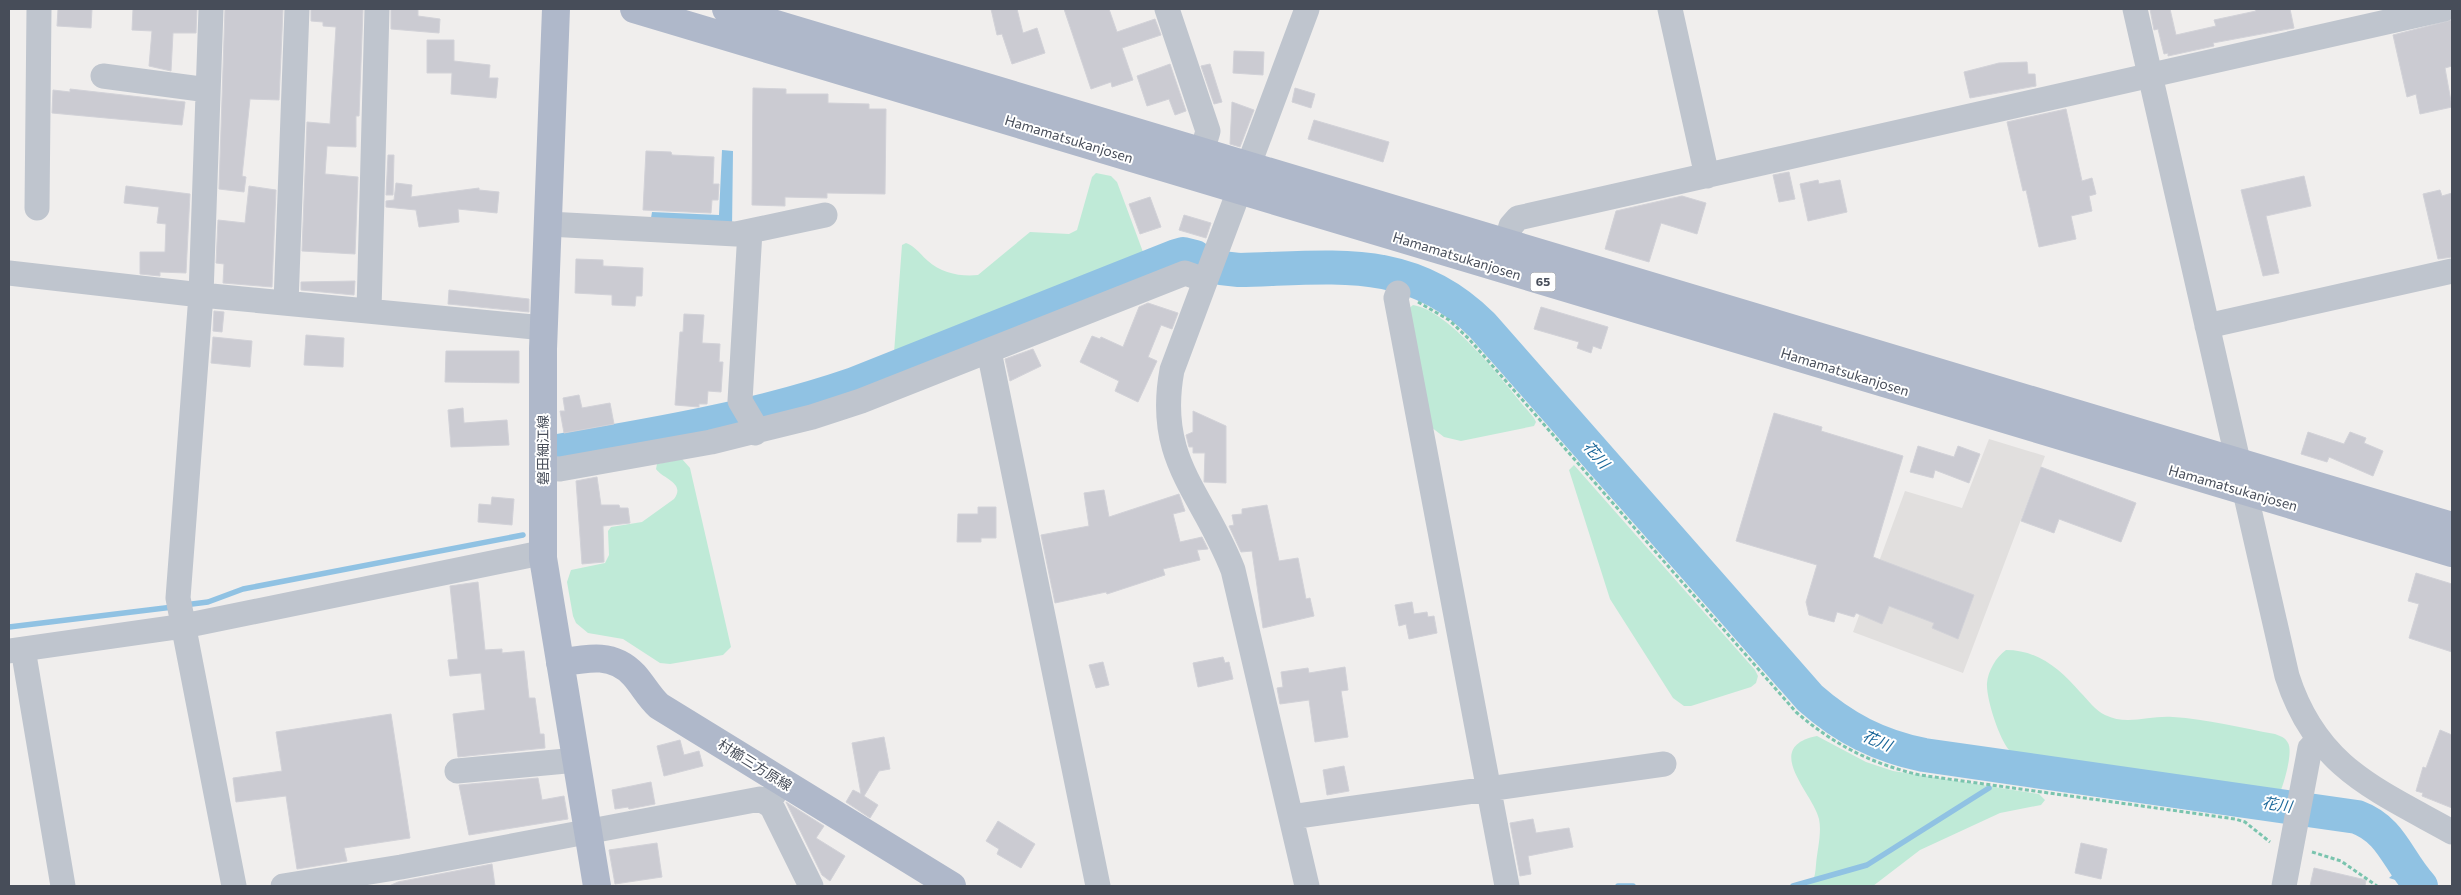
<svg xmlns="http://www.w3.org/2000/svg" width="2461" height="895" viewBox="0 0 2461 895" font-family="Commissioner,'Noto Sans JP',sans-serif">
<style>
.education{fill:#e1dfde}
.green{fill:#bfead7}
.water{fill:#90c2e3}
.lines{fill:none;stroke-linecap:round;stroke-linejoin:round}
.stream{stroke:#90c2e3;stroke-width:5.5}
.river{stroke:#90c2e3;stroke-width:34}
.building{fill:#cbcbd2;stroke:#d2d2d8}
.path{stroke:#7ac4ae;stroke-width:3;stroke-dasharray:4 2.5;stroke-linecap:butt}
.minor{stroke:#bfc5ce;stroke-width:25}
.major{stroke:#afb8ca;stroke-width:28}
.labels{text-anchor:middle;stroke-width:4;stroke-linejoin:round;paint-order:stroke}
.shield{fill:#fff;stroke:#7e828b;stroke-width:1}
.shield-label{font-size:12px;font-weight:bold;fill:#474d59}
.street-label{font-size:14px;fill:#474d59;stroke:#fff}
.water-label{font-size:15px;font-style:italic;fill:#1a6799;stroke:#fff}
</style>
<rect width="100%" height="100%" fill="#f0eeed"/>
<!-- education -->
<path class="education" d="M1989,439L2045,456L1963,673L1853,632L1905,491L1962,508Z"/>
<!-- green -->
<path class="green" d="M1096,173L1111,176L1117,182L1143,252L1141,260L903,356L894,353L902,245L906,243C915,246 921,255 928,261C941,273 961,277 978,275L1030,232L1069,234L1077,230L1092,177Z
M1413,305C1452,311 1508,388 1534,418L1536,422L1534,426L1461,441L1444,437L1431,427L1407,310Z
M682,459L690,468L731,647L723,655L670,664L660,663L623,639L588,633L576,623L573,616L567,582L571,570L605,563L609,555L608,531L611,527L642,522L674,499C686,483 663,479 656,469L657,464Z
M1574,465L1755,670L1758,676L1756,683L1751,687L1691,706H1684L1673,698L1610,599L1569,470Z
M2006,650C2038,650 2060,669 2080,692C2088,700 2095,710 2105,715C2127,726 2150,715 2173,717C2207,719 2241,728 2275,734C2280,736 2285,737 2288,743C2293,751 2285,780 2281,790L2275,794H2268L2025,760C2019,758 2013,756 2009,750C1999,738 1986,699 1987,683C1988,671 1996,657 2006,650Z
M1817,736L1866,762L1893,771L2039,794L2045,800L2041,805L2000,813L1920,850L1873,886H1804C1815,883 1815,875 1816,865C1817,851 1822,833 1819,819C1813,793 1761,747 1817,736Z"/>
<!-- water -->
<path class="water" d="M722,150L733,151L732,229L651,218L652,212L719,215Z
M2415,855L2421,881L2415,886L2389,878Z"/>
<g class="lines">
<!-- stream -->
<path class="stream" d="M184,605L208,602L243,589L523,535
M9,627L173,607
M2007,776L2018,769
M1618,886H1633
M1793,886L1867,865L1989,788"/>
<!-- river -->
<path class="river" d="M1221,268L1239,270C1332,268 1410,253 1482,325L1810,698C1844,728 1879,746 1924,755L2357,817C2392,830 2397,860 2421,886
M558,451C658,434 758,417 854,384L1176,256L1183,254L1195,257"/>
</g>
<!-- building -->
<path class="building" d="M58,9H92L91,28L57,26Z
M133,9H197L196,33H173L171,71L149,66L152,31L132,30Z
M225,9H283L279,100L250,99L242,176L246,177L244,192L219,189Z
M311,9H363L359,116H356V147L327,146L325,174L358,177L355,254L302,251L307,122L330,124L336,27L323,26V22L311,21Z
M391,9H418V16L440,19L439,33L391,29Z
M991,9H1017L1023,33L1037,28L1045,53L1012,64L1002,34L997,35Z
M1064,9H1109L1117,32L1155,19L1161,35L1122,48L1133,80L1112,87L1111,82L1091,89Z
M2150,9H2170L2176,35L2216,26L2214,20L2256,11L2255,9H2290L2294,28L2213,43L2214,46L2168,56V53L2164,54L2158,29L2154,30Z
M2452,20V66L2445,68L2452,107L2420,114L2416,94L2407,97L2393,35Z
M427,40H454V61L490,65L489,78H498L496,98L451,94L452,73H427Z
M1234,51L1264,52L1263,75L1233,73Z
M2027,62L2028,74H2035L2036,86L1970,98L1964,72L1999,63Z
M1170,64L1186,111L1175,115L1169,99L1147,106L1137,76Z
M1210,64L1222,102L1214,104L1201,66Z
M753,88L786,89V94H828V103L869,104V109H886L885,194L827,193V198L785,197V206L752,205Z
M1295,88L1315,94L1311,108L1292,102Z
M70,89L185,102L182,125L52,113L53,90L70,92Z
M1232,102L1254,110L1240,147L1230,144Z
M2066,109L2082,181L2092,178L2096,194L2089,196L2092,211L2071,216L2076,239L2039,247L2026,190L2023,191L2007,122Z
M1314,120L1389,142L1383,162L1308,139Z
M646,151L671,152L672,155L714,157L713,184H719L718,200H712L711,213L643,210Z
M388,155H394L393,195H386Z
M1789,172L1795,199L1779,202L1773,175Z
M2304,176L2311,206L2266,216L2279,273L2263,276L2241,190Z
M1818,180L1819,184L1840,180L1847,212L1808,221L1800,184Z
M396,183L412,185L411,197L479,188V190L499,192L497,213L458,209L459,222L419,227L416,210L386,207V201L394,200Z
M126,186L190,194L186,273L160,272V276L140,274V252H165L166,224L157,223L159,207L124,203Z
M249,186L276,190L272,287L223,283L224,264L216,263L218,220L245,223Z
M2440,190L2442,196L2452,193V257L2438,259L2423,194Z
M1682,196L1706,203L1697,234L1661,223L1649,262L1605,249L1616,211Z
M1150,197L1161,227L1140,234L1129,204Z
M1184,215L1211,223L1206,238L1179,230Z
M576,259L603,260V266L643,268L642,296H636L635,306L612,305V295L575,293Z
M355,281L354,295L301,290V282Z
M449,290L529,299V312L448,304Z
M1148,303L1178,313L1172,329L1161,325L1148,357L1157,361L1138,402L1115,391L1119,381L1080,362L1092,336L1100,339L1101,337L1123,347L1139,307Z
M1541,307L1608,327L1601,349L1593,346L1591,353L1577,348L1579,342L1534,329Z
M214,311L224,312L222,332L213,331Z
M684,314L704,315L702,343L720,344L719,362H723L721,392L708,391L707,404H699V407L675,405L680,332H683Z
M306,335L344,338L343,367L304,365Z
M213,337L252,341L250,367L211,363Z
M1033,349L1041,366L1010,381L1005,359Z
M446,351H519V383L445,382Z
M579,395L582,408L610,403L614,424L564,433L560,411H565L563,398Z
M463,408L464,423L507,420L509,445L451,447L448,410Z
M1193,411L1226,426V483L1204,482L1205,453H1193V447H1189L1186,435L1193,432Z
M1774,413L1822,427L1821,431L1903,456L1873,557L1974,595L1958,639L1932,628L1934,623L1889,606L1882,624L1856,613L1854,617L1837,612L1834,622L1809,615L1806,602L1817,565L1736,541Z
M2308,432L2344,444L2350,432L2366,438L2364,443L2383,451L2373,476L2329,457L2327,462L2301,454Z
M1918,446L1954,457L1958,446L1980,454L1969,483L1935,470L1933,478L1910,472Z
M2041,467L2136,503L2121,542L2059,519L2054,533L2021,521Z
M597,477L601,505H619L620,508H628L630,523L603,526L604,562L582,564L576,481Z
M1104,490L1109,517L1179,494L1185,511L1173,514L1180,542L1202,537L1208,549L1197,550L1200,560L1163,569L1165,575L1107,594L1106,592L1055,603L1041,535L1089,526L1084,493Z
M492,497L514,499L512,525L478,522L479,504L491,505Z
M1267,505L1279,561L1298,558L1306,599L1310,598L1314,616L1263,628L1252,551L1241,552L1229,526L1234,525L1232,515L1242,514V509Z
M978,507H996V538H981V542H957L958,514H978Z
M2416,573L2452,584V652L2409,638L2419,604L2408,601Z
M478,582L485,650L502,649V653L524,651L529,698H535L540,734H544L545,748L458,757L453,714L485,710L481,673L450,676L448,660L458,659L450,586Z
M1412,602L1414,614L1427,612L1428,617L1434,616L1437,633L1409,639L1406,624L1399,626L1395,605Z
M1223,657L1225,663L1229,662L1233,679L1198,687L1193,663Z
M1103,662L1109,685L1096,688L1089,665Z
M1345,667L1348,690L1341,691L1348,737L1315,742L1309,700L1280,704L1277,688L1283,687L1281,672L1308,668L1309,673Z
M391,714L410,838L344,848L347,861L297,869L286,796L236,802L233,778L282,771L276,732Z
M2440,730L2452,735V808L2422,796L2423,793L2416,791L2423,767L2426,768Z
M884,737L890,769L879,771L864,796L878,805L870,818L846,802L853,790L861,794L852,743Z
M680,740L684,755L699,751L703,766L664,776L657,746Z
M1344,766L1349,791L1327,795L1323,770Z
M538,778L542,800L564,796L568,819L469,835L459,785Z
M651,782L655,804L629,809L628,807L615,809L612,790Z
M786,802L824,826L816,838L845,856L830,881L822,875Z
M1533,819L1536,833L1569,828L1573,847L1528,856L1531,874L1520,876L1510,823Z
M998,821L1035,844L1021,868L997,854L999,849L986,841Z
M657,843L662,877L615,884L609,850Z
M2081,843L2107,849L2101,879L2075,873Z
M492,864L495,886H389L398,882Z
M2314,868L2366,880L2365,886H2310Z"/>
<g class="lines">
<!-- path -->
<path class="path" d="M1418,302L1449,320L1469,339L1796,712C1834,745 1872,764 1920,775L2235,819L2245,822L2270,842
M2312,852L2341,861L2377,886"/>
<!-- minor -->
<path class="minor" d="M211,9L201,295L178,598L234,886
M1167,9L1208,131L1202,152
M1307,9L1172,370C1155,461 1203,492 1233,570L1307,886
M1670,9L1707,176
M2135,9L2287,676C2316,767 2375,789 2452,832
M103,76L208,90
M37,208L39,9
M548,224L736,234L825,215
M750,231L740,401L753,423L755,433
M1506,243L1511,226L1518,218L2444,9
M9,273L201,295L544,328
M1398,293L1396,298L1507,886
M286,303L297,9
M369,310L377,9
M2207,326L2452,271
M987,351L991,361L1098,886
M543,468L560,469L711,442L812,417L861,401L1185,273L1205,280
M23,649L63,886
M9,651L184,626L531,555H543
M457,771L577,760
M768,804L771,805L811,886
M1291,817L1664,764
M283,886L401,867L760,799L768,804L782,781
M2284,886L2310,748L2319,741"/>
<!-- major -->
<path class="major" d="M556,9L543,349V558L597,886
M634,9L2452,553
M726,9L2452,526
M560,663C587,658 613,652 634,675C643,685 649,697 659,706L952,886"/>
</g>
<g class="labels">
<!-- shield labels -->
<rect class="shield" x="1530.5" y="272.5" width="25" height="19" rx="4"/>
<g class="shield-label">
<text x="1543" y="286">65</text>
</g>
<!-- street labels -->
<g class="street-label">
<text transform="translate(1069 139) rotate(17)" y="5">Hamamatsukanjosen</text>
<text transform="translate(1457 256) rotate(17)" y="5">Hamamatsukanjosen</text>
<text transform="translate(1845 372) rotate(17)" y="5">Hamamatsukanjosen</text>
<text transform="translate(543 450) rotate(-90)" y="5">磐田細江線</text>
<text transform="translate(2233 488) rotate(16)" y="5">Hamamatsukanjosen</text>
<text transform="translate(755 765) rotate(32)" y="5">村櫛三方原線</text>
</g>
<!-- water labels -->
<g class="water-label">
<text transform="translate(1596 455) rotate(49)" y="5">花川</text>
<text transform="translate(1877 741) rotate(23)" y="5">花川</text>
<text transform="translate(2277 805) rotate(8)" y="5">花川</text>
</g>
</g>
<!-- border -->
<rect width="2461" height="895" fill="none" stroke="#474d59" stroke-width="20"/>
</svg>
